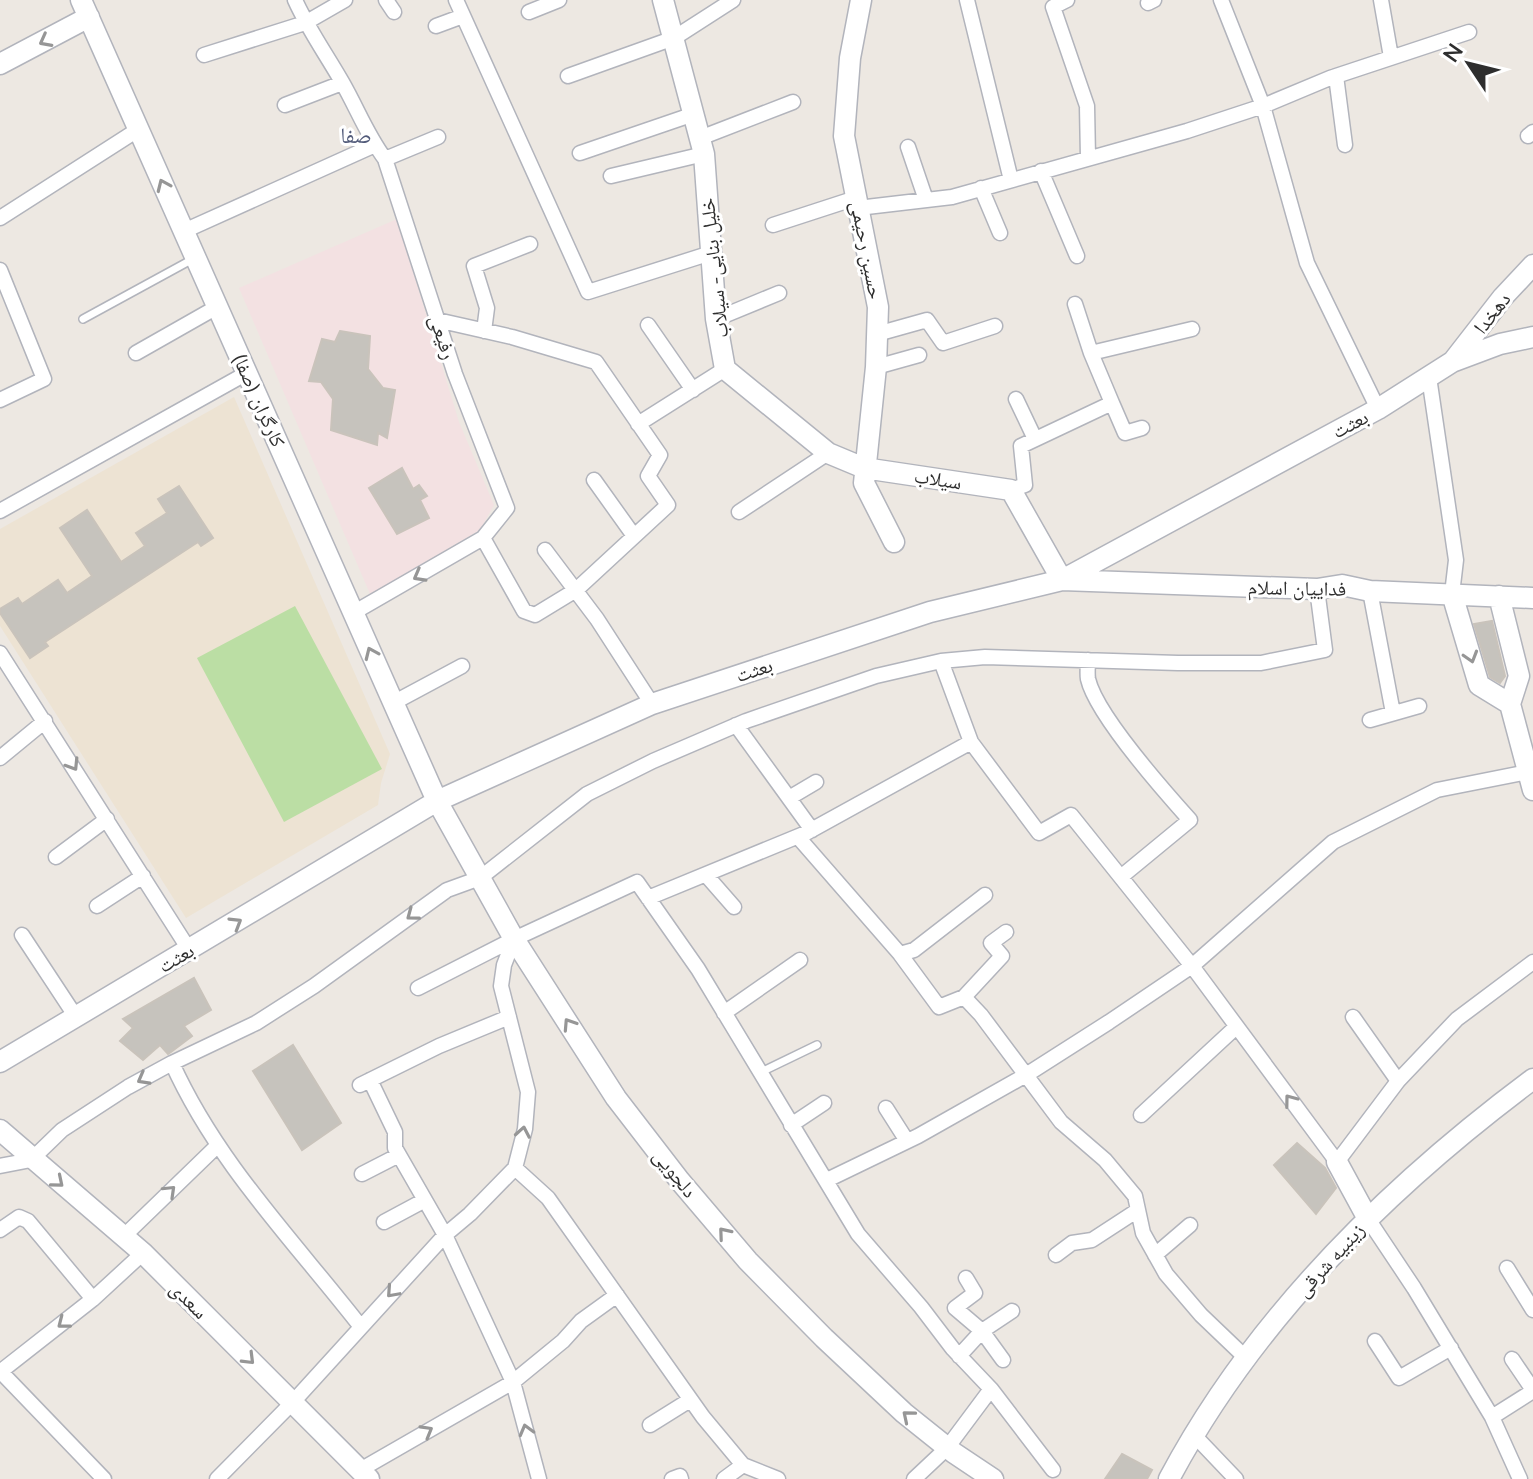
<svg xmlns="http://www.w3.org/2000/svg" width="1533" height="1479" viewBox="0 0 1533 1479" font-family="Mulish,'Noto Naskh Arabic',sans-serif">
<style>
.education{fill:#ede3d3}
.medical{fill:#f3e1e2}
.green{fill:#bbdea4}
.building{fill:#c6c3bd;stroke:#c9c3bb;stroke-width:2}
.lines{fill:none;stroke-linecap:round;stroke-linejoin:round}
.lane-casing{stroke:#b2b4bc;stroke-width:10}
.street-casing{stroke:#b2b4bc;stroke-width:17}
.secondary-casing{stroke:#b2b4bc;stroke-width:23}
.lane{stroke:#fff;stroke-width:7}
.street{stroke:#fff;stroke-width:14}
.secondary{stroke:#fff;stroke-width:20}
.oneway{stroke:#969696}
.labels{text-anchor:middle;stroke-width:6;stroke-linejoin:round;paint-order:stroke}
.street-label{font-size:20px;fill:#2e2e2e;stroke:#fff}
.neighbourhood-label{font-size:22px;fill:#525b7a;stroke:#fff}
</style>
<rect width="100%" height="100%" fill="#ede8e2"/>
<!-- education -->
<path class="education" d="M234,397L390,754L381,783L378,805L186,918L0,626V529Z"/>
<!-- medical -->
<path class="medical" d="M397,219L459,422L494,505L480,530L370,594L239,288Z"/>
<!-- green -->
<path class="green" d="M295,606L382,769L284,822L197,658Z"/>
<!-- building -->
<path class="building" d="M340,331L370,336L368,369L383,388L395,390L387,438L378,433L377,445L331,430L333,399L321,382L309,381L322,339L335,342Z
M402,468L413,489L419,485L427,496L420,500L429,518L397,534L369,488Z
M179,486L213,538L201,546L198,542L45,642L48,646L30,658L0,613V609L18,598L22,604L58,580L67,593L92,576L60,528L87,510L121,562L145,546L136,533L167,513L158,499Z
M1492,621L1505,676L1500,683L1490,677L1474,624Z
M194,978L211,1010L184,1026L192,1036L171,1052L168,1054L160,1045L143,1060L120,1041L133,1028L123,1019Z
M293,1045L341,1123L302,1150L253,1071Z
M1297,1143L1325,1168L1336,1188L1316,1214L1274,1165Z
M1122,1454L1152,1470L1147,1479H1105Z"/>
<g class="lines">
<defs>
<path id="lane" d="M83,319L193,259
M761,1072L817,1045"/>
<path id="street" d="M295,0C308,29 326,54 342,82C357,108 367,135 385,159L455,374L507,508L483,538L353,613
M386,0L394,12
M456,0L588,292L711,253
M967,0L1011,180
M1067,0L1053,7L1087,106L1088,158
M1221,0L1263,106L1307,263L1378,409
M1381,0L1391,57
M1148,3L1154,0
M529,12L559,0
M436,26L463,16
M204,55L305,23L345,0
M568,76L674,38L733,0
M1336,76L1345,145
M285,105L342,83
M1528,136L1533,132
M700,138L793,102
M908,147L926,200
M580,153L694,114
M385,159L438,137
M1041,171L1077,256
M611,176L704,154
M981,188L1000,233
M858,208L952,197L1187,131L1263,106L1330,78L1469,32
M0,218L139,129
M773,225L856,198
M184,231L375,145
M0,270L44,379L0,400
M716,319L779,293
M437,320L512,337L596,362L660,455L648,476L668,505L576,590L535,615L524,611L483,538
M648,325L693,390
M484,331L487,308L474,266L530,244
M877,334L927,320L943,343L995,326
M136,353L217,307
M1091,353L1192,329
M876,367L919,355
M1429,377L1456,560L1452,594
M1016,399L1035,439
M1112,403L1125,433L1142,428
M638,424L725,369
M594,480L634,536
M1011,490L1025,485L1021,446L1112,403L1091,353L1075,304
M0,511L247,373
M739,512L828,453
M545,550L597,619L652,704
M1370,591L1393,713
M0,653L190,951
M1088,660C1088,666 1087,673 1088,679C1096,714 1164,791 1190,820L1122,876
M941,661L971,742L1039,833L1071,815L1192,966L1337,1162L1398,1081L1457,1019L1533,962
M393,703L462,666
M1370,720L1419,706
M736,725L812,830
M0,758L45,721
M789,798L816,782
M798,837L900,954L939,1007L964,997L1002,956L991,943L1006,932
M56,857L107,819
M706,875L734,907
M648,898L806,833L971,742
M97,906L143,876
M22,935L76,1017
M900,954L914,950L985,895
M418,988L514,939L637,882L698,969L858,1234L921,1307L953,1349L991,1389L947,1448L914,1479
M964,997L981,1015L1061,1122L1105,1160L1135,1196L1143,1233L1166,1274L1201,1315L1246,1358
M724,1013L800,960
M1353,1017L1398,1081
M172,1063C217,1163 294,1241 361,1327
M370,1080L395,1132V1148L445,1235L513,1382L539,1479
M360,1085L439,1046L509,1017
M886,1108L907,1141
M1141,1115L1236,1027
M791,1125L824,1103
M0,1166L31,1160L62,1130L128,1087L172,1063L256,1023L314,986L447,890L480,878L587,794L653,761L746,721L876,676L941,661L985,657L1178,663H1261L1325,650L1317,589
M515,1168L548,1198L703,1417L743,1465L778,1479
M362,1174L399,1155
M827,1180L918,1136L1026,1075L1109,1022L1192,966L1333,842L1437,790L1528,772
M1368,1219L1414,1288L1492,1417L1520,1479
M384,1222L425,1200
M0,1230L19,1217L28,1221L93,1299
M123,1237L217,1146
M1056,1255L1072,1243L1092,1240L1138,1210
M1155,1255L1190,1225
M1507,1268L1533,1310
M966,1278L975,1293L955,1308L982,1331L1003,1360
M1375,1341L1399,1378L1451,1348
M959,1356L982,1331L1012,1311
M1512,1359L1533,1390
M0,1372L93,1299L143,1253
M1,1372L104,1479
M991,1389L1053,1470
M1492,1417L1533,1391
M650,1425L690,1400
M1193,1434L1236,1479
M360,1470L513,1382L563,1341L581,1321L617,1295
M217,1479L293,1402L445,1235L470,1214L515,1168L525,1129L528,1092L501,986L504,965L514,939
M672,1479L680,1476L681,1479
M724,1479L743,1465"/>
<path id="secondary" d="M81,0L437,801L514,939L616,1098L680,1181L748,1261L824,1338L904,1413L954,1453L993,1479
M663,0L704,154L716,319L725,369L828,453L864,468L1011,490L1062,580L1317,589L1342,585L1370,591L1533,598
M861,0L850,58L844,136L878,307L876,367L864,483L894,542
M0,64L89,17
M1454,360L1503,297L1533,265
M1452,594L1479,685L1510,704
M1499,596L1519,676L1510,704
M1510,704L1533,790
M0,1062L437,801L652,704L930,612L1062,580L1378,409L1452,362L1500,344L1533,337
M0,1130L143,1253L369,1479
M1337,1162L1368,1219
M1169,1479C1254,1319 1388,1187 1533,1079"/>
</defs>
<!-- lane casing -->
<use href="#lane" class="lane-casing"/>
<!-- street casing -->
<use href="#street" class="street-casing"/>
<!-- secondary casing -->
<use href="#secondary" class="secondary-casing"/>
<!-- lane -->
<use href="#lane" class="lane"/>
<!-- street -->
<use href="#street" class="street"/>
<!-- secondary -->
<use href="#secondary" class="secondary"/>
</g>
<!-- one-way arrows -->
<defs><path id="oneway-chevron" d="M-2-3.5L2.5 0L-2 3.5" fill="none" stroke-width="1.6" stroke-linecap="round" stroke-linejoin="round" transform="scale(2)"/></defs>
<g class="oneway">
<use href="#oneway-chevron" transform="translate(45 41) rotate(152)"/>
<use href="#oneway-chevron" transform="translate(163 185) rotate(-114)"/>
<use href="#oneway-chevron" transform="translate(419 576) rotate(151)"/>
<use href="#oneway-chevron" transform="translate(371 653) rotate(-114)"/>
<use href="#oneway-chevron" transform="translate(1471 657) rotate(73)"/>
<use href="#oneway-chevron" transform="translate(73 765) rotate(58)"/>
<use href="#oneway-chevron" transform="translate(412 915) rotate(143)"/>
<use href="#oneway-chevron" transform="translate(236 923) rotate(-31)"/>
<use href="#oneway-chevron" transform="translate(569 1024) rotate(-123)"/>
<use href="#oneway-chevron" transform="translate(143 1079) rotate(151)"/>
<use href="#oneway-chevron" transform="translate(1290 1100) rotate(-127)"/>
<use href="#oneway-chevron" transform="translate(523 1132) rotate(-80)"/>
<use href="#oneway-chevron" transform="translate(58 1182) rotate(40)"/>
<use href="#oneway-chevron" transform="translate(170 1191) rotate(-44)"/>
<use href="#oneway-chevron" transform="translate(724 1233) rotate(-130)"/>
<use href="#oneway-chevron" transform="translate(392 1292) rotate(132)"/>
<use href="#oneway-chevron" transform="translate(63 1323) rotate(142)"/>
<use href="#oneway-chevron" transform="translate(249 1359) rotate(45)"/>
<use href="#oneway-chevron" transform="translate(908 1416) rotate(-140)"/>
<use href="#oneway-chevron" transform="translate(526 1430) rotate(-105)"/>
<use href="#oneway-chevron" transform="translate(427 1431) rotate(-30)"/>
</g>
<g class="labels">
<!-- street labels -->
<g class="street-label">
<text transform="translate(867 250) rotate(79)" y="7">حسین رحیمی</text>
<text transform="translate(714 268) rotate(-96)" y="7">خلیل بنایی- سیلاب</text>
<text transform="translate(1492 313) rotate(-52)" y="7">دهخدا</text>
<text transform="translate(443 337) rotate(72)" y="7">رفیعی</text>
<text transform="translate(259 400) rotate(66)" y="7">کارگران (صفا)</text>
<text transform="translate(1350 424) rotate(-28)" y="7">بعثت</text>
<text transform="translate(938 479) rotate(9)" y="7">سیلاب</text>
<text transform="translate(1297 588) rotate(1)" y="7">فداییان اسلام</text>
<text transform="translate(754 670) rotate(-18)" y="7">بعثت</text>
<text transform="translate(176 958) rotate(-31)" y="7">بعثت</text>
<text transform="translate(675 1173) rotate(51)" y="7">دلجویی</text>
<text transform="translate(1330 1260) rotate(-48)" y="7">زینبیه شرقی</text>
<text transform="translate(189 1300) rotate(45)" y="7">سعدی</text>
</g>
<!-- neighbourhood labels -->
<g class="neighbourhood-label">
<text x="356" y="143">صفا</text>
</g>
</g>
<!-- north arrow -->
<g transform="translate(1469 64) rotate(305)" stroke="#ffffff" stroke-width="6" paint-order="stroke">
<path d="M0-6L14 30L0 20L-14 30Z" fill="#2e2e2e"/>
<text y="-12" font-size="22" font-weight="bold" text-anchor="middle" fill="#2e2e2e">N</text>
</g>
</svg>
